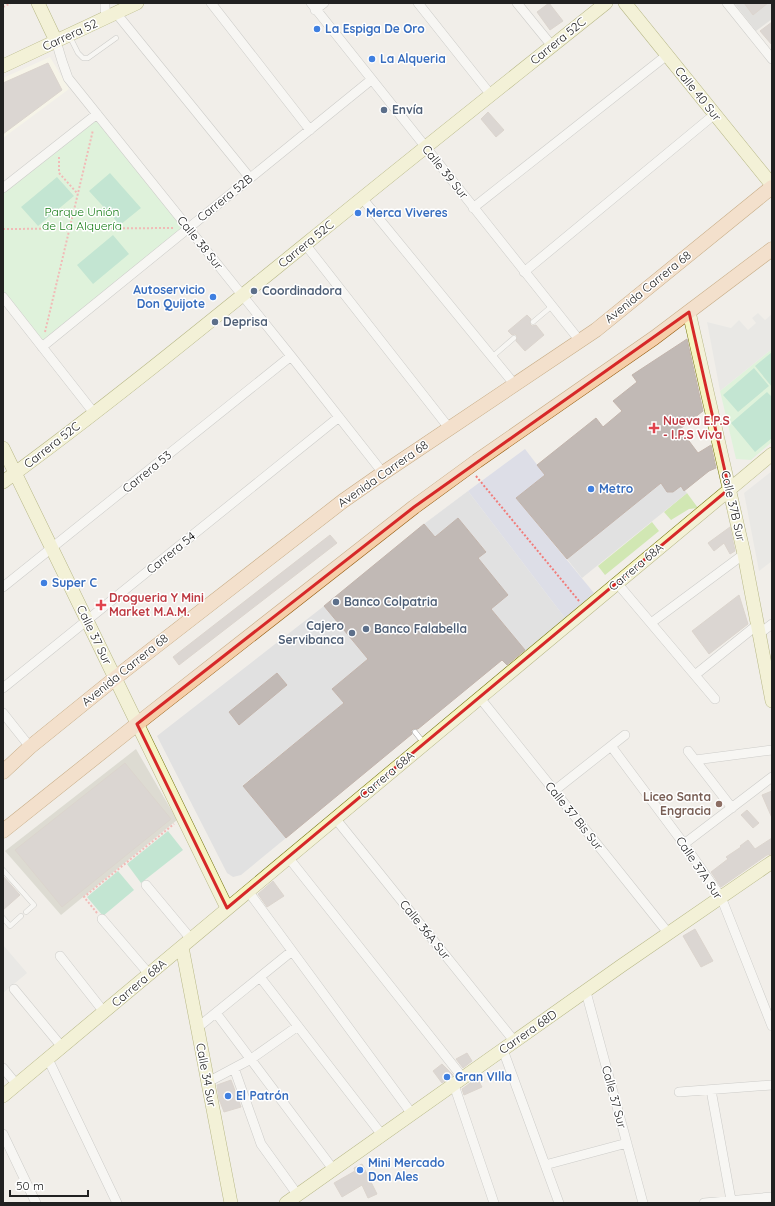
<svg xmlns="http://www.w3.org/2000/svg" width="775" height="1206" viewBox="0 0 775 1206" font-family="Quicksand,sans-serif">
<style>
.residential{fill:#dfdfdf}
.education{fill:#fdfbe6}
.religious{fill:#cfcfcf}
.construction{fill:#c5c4b5}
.grass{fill:#d1e7b3}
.park{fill:#cbf6cb}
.pitch{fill:#8ddab5}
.parking{fill:#e1e1e1}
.plaza{fill:#dddee7}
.building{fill:#c1b9b5;stroke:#c2b4ac}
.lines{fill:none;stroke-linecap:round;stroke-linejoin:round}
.lane-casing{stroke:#a2a2a2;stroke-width:5.5}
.street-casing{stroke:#a2a2a2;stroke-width:10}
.secondary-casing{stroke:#72740d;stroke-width:14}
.primary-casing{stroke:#945a0b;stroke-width:15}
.path{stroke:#f17c7a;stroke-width:2;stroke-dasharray:2 2;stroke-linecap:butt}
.lane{stroke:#fff;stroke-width:4.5}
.street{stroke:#fff;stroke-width:9}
.secondary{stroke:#f6f4c2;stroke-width:13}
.primary{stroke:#f6cea9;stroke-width:14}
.marked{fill:none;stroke:#d62828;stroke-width:3;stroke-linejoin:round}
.shop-dot{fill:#3f7fe0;stroke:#fff;stroke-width:1.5}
.service-dot{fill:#5c6f8a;stroke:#fff;stroke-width:1.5}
.health-dot{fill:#e0444e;stroke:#fff;stroke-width:1.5}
.education-dot{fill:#8d6e63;stroke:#fff;stroke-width:1.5}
.labels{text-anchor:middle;stroke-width:3;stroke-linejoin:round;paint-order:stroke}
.shop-label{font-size:12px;font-weight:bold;fill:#366cbe;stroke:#fff;text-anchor:start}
.street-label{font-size:12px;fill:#212121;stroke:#fff}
.service-label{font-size:12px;font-weight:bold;fill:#4e5e75;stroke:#fff;text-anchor:start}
.park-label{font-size:12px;fill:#157b14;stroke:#fff}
.health-label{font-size:12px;font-weight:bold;fill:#be3a42;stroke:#fff;text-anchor:start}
.education-label{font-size:12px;font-weight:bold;fill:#785e54;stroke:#fff;text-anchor:end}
</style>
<rect width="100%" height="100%" fill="#f1eee9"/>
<!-- residential -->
<path class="residential" d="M3,945L27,973L3,993Z"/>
<!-- education -->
<path class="education" d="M50,57L69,89L3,138V78Z"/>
<!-- religious -->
<path class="religious" d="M734,3H772V19L756,31Z"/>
<!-- construction -->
<path class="construction" d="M136,749L177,820L61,915L5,851Z"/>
<!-- grass -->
<path class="grass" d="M687,493L698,508L689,509L671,520L664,512Z
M652,522L659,531L605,575L598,566Z"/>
<!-- park -->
<path class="park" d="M96,117L184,228L43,345L3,294V189Z
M772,349V442L751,460L736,459L720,391Z"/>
<!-- pitch -->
<path class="pitch" d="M110,173L141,208L120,225L89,191Z
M57,177L74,196L38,226L21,207Z
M113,235L129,254L93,284L77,265Z
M772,352V387L755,366Z
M754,368L769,386L738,412L723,395Z
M767,392L772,397V438L755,452L731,423Z
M168,831L183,850L141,883L127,864Z
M118,871L134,890L103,916L87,897Z"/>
<!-- parking -->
<path class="parking" d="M758,313L765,320L772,314V349L720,391L707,322L731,328L739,320L748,330L756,323L752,318Z
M668,471L687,493L582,578L567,559L665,480Z
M772,471V561L759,571L744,493Z
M468,491L565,618L526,651L491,609L508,595L478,558L486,551L458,518L435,537L424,524Z
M324,606L368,659L332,689L344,703L243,785L286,838L241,875L233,877L227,873L157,736Z"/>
<!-- plaza -->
<path class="plaza" d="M525,449L545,475L516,498L594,593L565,618L468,491Z"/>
<!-- building -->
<path class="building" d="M549,3L563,21L550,30L537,12Z
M744,3H768L753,15Z
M772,22V45L760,31Z
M48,63L62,90L3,134V83Z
M488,112L504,130L496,137L481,119Z
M527,315L531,319L530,324L532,326L536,325L544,335L525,351L516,341L517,336L515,334L512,335L508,331Z
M687,339L703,411L680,429L698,453L711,445L716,468L709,471L684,491L681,486L673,492H667L661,483L567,559L516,498L545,475L537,465L596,418L603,427L622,411L613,401L637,382L632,375Z
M458,518L486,552L478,558L508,595L491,609L525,650L507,665L502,660L418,729H413L411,731L412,734L286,838L243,786L344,703L332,689L368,659L324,606L424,524L435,537Z
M730,527L735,551L730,554L724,543L714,551L708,543Z
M330,535L337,543L179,665L173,657Z
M739,595L748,624L709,654L692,631Z
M277,673L287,685L239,725L229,712Z
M125,763L171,819L62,907L15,850Z
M772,791V818L762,795Z
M747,810L759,823L753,828L741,815Z
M772,838V854L767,855L721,887L711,872L728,859L726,857L741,847L740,846L748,840L755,849Z
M3,876L20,895L3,910Z
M273,881L284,896L267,907L258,894Z
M695,929L713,961L701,967L683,936Z
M467,1053L472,1061L463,1068L456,1059Z
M442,1064L453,1075L442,1083L433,1071Z
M477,1078L482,1087L464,1095L462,1089Z
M231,1080L241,1107L224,1112L219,1099L217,1085Z
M362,1164L377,1194L368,1198L362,1185L342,1197L334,1183L355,1171L354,1168Z"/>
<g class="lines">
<defs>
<path id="lane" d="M70,37L78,53L83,58H88L116,38
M533,322L552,306
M492,357L514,338
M415,732L423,742
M3,870L34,905L26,912
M3,918L10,926L21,916"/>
<path id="street" d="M105,3V7L106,17
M211,3L310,130
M311,3L580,341
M418,3L491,95
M517,3L552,46
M727,3L772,59
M315,10L324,3
M116,13L250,178
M56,41L62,61L68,78L291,356L383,473
M3,188L97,114
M362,198L515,385
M473,208L667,55
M305,244L449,428
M524,272L715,114
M3,297L94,413
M42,347L371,80
M617,583L715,699
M3,587L291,356
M651,623L744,554
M759,634L772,624
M695,675L757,625
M3,688L339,417
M480,698L669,934
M3,713L30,747
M611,746L684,844L721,897L772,1026
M688,751L732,808
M695,760L772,750
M554,791L625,735
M335,818L515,1042
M684,844L772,777
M288,857L463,1078
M146,885L191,939
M248,891L412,1114
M102,919L149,974
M60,956L104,1012
M260,977L382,1135
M14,989L62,1047
M586,992L643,1203
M216,1013L333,1169
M197,1028L292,951
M503,1050L559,1203
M48,1059L117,1203
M3,1068L17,1085
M234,1068L261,1144L297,1194
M208,1082L251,1059L298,1026
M454,1085L494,1203
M711,1090L731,1200
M679,1092L772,1085
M3,1134L36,1203
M545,1165L627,1143
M704,1203L772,1197"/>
<path id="secondary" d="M38,3L56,41
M625,3L772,185
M3,66L137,3
M689,312L744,554L772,701
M3,448L227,908
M3,482C107,406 207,324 307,243C406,162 506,83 606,3
M182,947L231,1203
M3,1096L772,454
M286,1203L621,966L772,862"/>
<path id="primary" d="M3,772L30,747L124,671L343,501L383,473L596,330L772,187
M3,831L146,717L414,507L477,461L654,338L772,249"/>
</defs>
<!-- lane casing -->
<use href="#lane" class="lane-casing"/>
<!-- street casing -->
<use href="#street" class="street-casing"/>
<!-- secondary casing -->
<use href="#secondary" class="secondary-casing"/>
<!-- primary casing -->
<use href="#primary" class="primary-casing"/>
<!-- path -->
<path class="path" d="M3,7L11,3
M59,157V173L78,194
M3,229L173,228
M45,332L93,130
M476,476L579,601
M97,913L84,897L174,824"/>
<!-- lane -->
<use href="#lane" class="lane"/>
<!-- street -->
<use href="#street" class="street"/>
<!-- secondary -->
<use href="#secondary" class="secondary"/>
<!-- primary -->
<use href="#primary" class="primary"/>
</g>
<!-- marked area -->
<path d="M0 0H775V1206H0ZM689,312L729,489L227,908L137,724L414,507Z" fill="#f1eee9" fill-opacity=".55" fill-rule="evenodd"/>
<path class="marked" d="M689,312L729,489L227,908L137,724L414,507Z"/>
<!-- markers -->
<g class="shop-dot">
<circle cx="317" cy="29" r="4"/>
<circle cx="372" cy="59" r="4"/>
<circle cx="358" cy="213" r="4"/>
<circle cx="213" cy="297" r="4"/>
<circle cx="591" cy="489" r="4"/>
<circle cx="44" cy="583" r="4"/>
<circle cx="447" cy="1077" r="4"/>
<circle cx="228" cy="1096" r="4"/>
<circle cx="360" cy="1170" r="4"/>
</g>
<g class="service-dot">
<circle cx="384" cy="110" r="4"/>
<circle cx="254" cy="291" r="4"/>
<circle cx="215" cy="322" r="4"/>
<circle cx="336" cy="602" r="4"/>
<circle cx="366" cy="629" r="4"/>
<circle cx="352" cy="633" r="4"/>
</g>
<g class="health-dot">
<path d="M652 422h4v4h4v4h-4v4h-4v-4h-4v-4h4z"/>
<path d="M99 599h4v4h4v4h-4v4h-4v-4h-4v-4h4z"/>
</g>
<circle class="education-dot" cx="719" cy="804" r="4"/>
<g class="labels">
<!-- shop labels -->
<g class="shop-label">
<text x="325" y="33">La Espiga De Oro</text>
<text x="380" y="63">La Alqueria</text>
<text x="366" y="217">Merca Viveres</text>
<text x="205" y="294" text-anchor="end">Autoservicio<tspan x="205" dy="14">Don Quijote</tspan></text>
<text x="599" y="493">Metro</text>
<text x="52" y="587">Super C</text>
<text x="455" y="1081">Gran VIlla</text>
<text x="236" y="1100">El Patrón</text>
<text x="368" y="1167">Mini Mercado<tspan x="368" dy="14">Don Ales</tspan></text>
</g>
<!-- street labels -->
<g class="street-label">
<text transform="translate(70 35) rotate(-25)" y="4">Carrera 52</text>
<text transform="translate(558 41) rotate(-39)" y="4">Carrera 52C</text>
<text transform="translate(698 94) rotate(51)" y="4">Calle 40 Sur</text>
<text transform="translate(445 172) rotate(51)" y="4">Calle 39 Sur</text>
<text transform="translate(225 198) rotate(-39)" y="4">Carrera 52B</text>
<text transform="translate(200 243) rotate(51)" y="4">Calle 38 Sur</text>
<text transform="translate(306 244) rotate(-39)" y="4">Carrera 52C</text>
<text transform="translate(648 287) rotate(-39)" y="4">Avenida Carrera 68</text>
<text transform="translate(52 445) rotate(-38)" y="4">Carrera 52C</text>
<text transform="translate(147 472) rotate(-39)" y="4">Carrera 53</text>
<text transform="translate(383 474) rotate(-35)" y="4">Avenida Carrera 68</text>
<text transform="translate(733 506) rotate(77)" y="4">Calle 37B Sur</text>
<text transform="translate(171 553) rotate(-39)" y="4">Carrera 54</text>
<text transform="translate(636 567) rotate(-40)" y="4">Carrera 68A</text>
<text transform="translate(94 635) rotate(64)" y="4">Calle 37 Sur</text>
<text transform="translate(125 670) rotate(-39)" y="4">Avenida Carrera 68</text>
<text transform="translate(387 775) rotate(-40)" y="4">Carrera 68A</text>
<text transform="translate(574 816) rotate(51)" y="4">Calle 37 Bis Sur</text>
<text transform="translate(699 868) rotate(56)" y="4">Calle 37A Sur</text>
<text transform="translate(425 930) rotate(51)" y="4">Calle 36A Sur</text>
<text transform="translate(139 983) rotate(-40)" y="4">Carrera 68A</text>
<text transform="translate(528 1032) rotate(-35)" y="4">Carrera 68D</text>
<text transform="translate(206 1075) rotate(79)" y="4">Calle 34 Sur</text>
<text transform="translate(614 1097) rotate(75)" y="4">Calle 37 Sur</text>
</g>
<!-- service labels -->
<g class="service-label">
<text x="392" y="114">Envía</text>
<text x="262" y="295">Coordinadora</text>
<text x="223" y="326">Deprisa</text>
<text x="344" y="606">Banco Colpatria</text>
<text x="344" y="630" text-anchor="end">Cajero<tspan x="344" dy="14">Servibanca</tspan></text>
<text x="374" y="633">Banco Falabella</text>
</g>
<!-- park labels -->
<g class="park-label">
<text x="82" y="216">Parque Unión<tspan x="82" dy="14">de La Alquería</tspan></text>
</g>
<!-- health labels -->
<g class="health-label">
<text x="663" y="425">Nueva E.P.S<tspan x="663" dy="14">- I.P.S Viva</tspan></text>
<text x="109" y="602">Drogueria Y Mini<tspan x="109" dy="14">Market M.A.M.</tspan></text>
</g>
<!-- education labels -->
<g class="education-label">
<text x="711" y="801">Liceo Santa<tspan x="711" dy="14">Engracia</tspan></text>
</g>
</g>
<!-- border -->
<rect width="775" height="1206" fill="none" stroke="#212121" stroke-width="8"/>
<!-- scale -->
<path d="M10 1190v6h78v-6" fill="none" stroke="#212121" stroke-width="2"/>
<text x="16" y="1190" font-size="12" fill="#212121" stroke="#ffffff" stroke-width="3" paint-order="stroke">50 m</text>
</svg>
